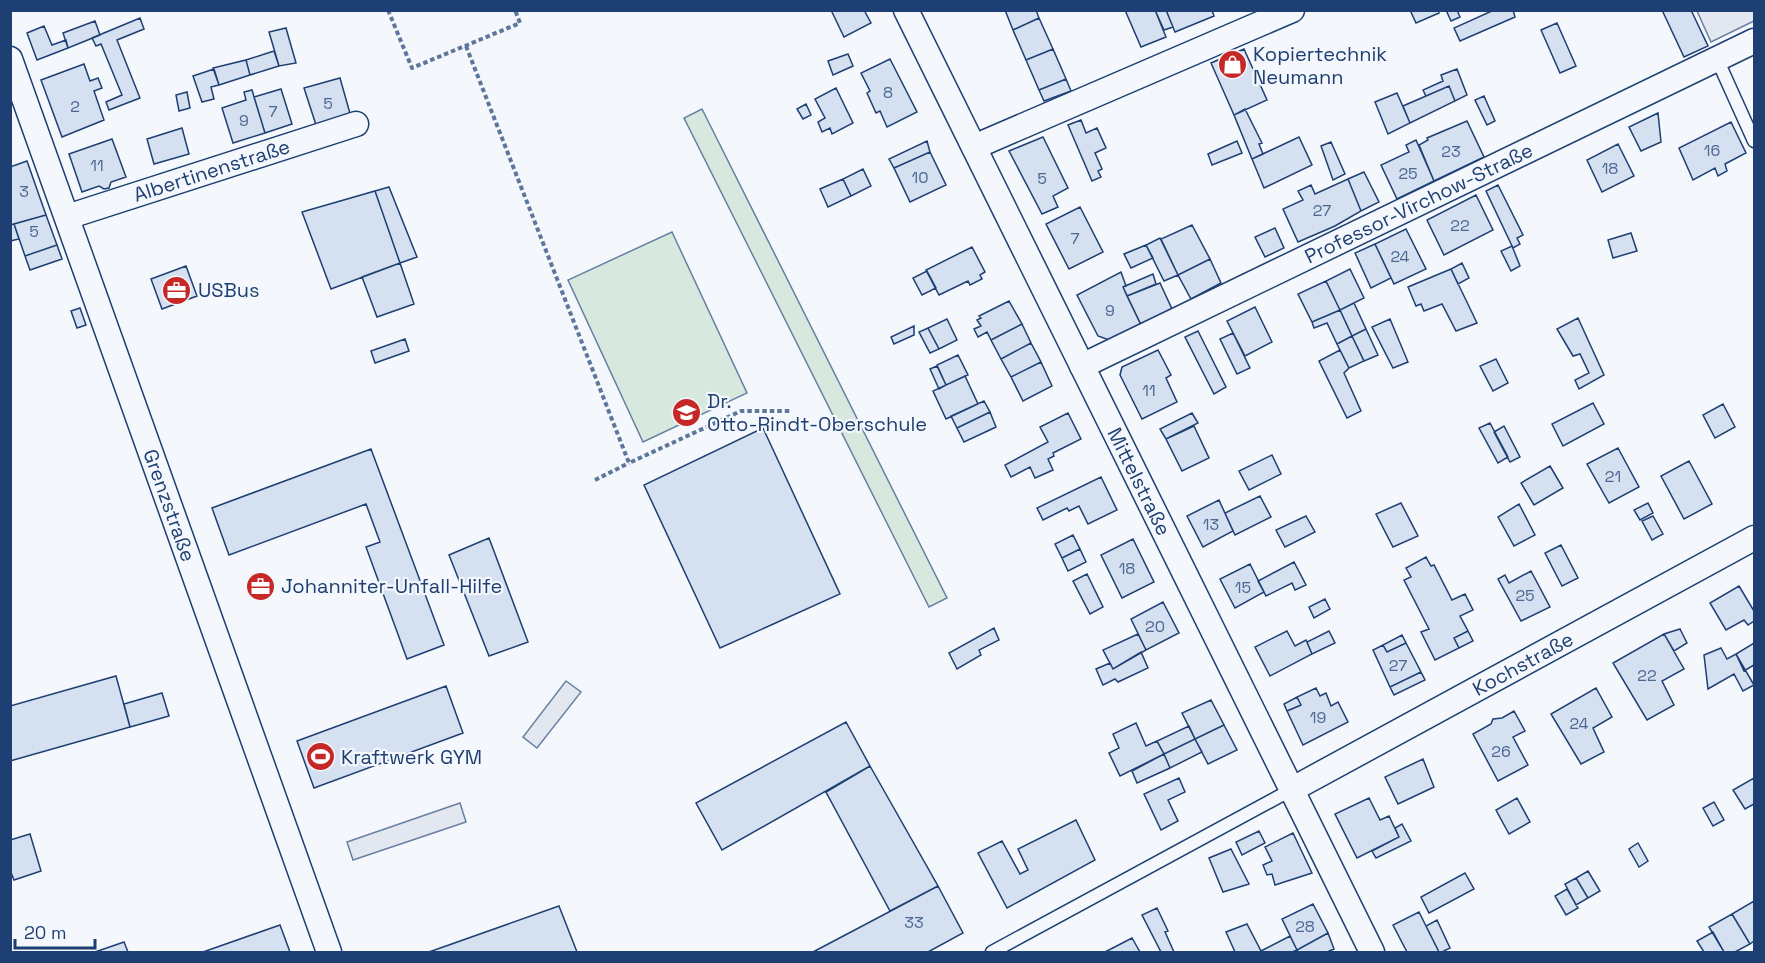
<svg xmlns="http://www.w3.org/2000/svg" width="1765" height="963" viewBox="0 0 1765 963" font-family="'Space Grotesk',sans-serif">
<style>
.park{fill:#d7e8df;stroke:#687fa3;stroke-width:1.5}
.parking{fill:#e3e8f0;stroke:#687fa3;stroke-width:1.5}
.building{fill:#d5e0f0;stroke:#1d3f73;stroke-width:1.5}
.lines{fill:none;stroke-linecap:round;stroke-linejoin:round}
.lane-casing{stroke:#1d3f73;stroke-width:15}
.street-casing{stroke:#1d3f73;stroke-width:27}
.path{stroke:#5e769c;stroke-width:4;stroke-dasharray:4.5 3;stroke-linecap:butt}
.lane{stroke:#f4f7fb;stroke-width:12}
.street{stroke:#f4f7fb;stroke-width:24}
.labels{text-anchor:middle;stroke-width:4.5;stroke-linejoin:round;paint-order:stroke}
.number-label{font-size:16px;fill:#4b6792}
.poi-label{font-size:20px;fill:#1d3f73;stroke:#f4f7fb;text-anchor:start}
.street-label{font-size:20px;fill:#1d3f73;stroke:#f4f7fb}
</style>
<rect width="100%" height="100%" fill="#f4f7fb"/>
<!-- park -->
<path class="park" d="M702,109L947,598L929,607L684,118Z
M672,232L747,393L643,442L568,280Z"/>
<!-- parking -->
<path class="parking" d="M1697,11H1754V21L1711,42Z
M566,681L581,692L537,748L523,737Z
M460,803L466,822L353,860L347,842Z"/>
<!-- building -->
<path class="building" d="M831,10H864L871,23L844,37Z
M1005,10H1036L1039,18L1013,30Z
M1125,10H1155L1166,37L1141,47Z
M1155,10H1166L1173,27L1164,30Z
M1166,10H1212L1214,16L1175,32Z
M1410,10H1438L1439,13L1416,23Z
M1446,10H1457L1460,17L1451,21Z
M1494,10H1513L1515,17L1460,41L1454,28Z
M1662,10H1691L1708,46L1684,57Z
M140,18L144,29L117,40L140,98L109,110L106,102L122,95L101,44L96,46L92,38Z
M1039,18L1053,49L1026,60L1013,30Z
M95,21L100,35L68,48L63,33Z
M1557,23L1576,66L1560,73L1541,30Z
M44,26L52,45L66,40L68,48L37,60L27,33Z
M286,28L296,63L279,66L269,32Z
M1053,49L1066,79L1039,90L1026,60Z
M1244,49L1267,100L1234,115L1211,63Z
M274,51L279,66L250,75L246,60Z
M848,54L853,66L833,75L828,61Z
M890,59L917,112L887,127L880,111L876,113L867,93L870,91L861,73Z
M246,60L250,75L219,85L213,68Z
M84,64L90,81L98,78L102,88L94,91L104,120L62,137L41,80Z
M214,69L219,85L211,87L214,99L202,102L193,76Z
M1457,69L1467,95L1455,101L1449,86L1426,96L1423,90L1443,81L1441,75Z
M340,78L351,117L317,128L304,88Z
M1066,79L1071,91L1044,101L1039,90Z
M1449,86L1455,101L1410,123L1403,106Z
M836,88L853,123L832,134L830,128L822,132L818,122L825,118L815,99Z
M281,89L292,124L265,133L254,97Z
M252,90L265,133L233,143L222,108L246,100L244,92Z
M187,92L190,108L179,111L176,95Z
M1397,93L1410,123L1388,134L1375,102Z
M1484,96L1495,121L1487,125L1475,100Z
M806,104L811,115L803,119L797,109Z
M1245,109L1262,143L1259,144L1263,154L1252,159L1234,115Z
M1658,113L1661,142L1641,151L1629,127Z
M1081,120L1086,133L1097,128L1106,148L1095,153L1102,169L1098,171L1101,177L1092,181L1068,125Z
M1467,121L1484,157L1434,181L1419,145L1428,140L1427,138Z
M1731,122L1746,153L1725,164L1727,171L1718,176L1715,168L1693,180L1679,148Z
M182,128L189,154L154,164L147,139Z
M1043,137L1068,188L1053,196L1058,207L1042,214L1009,151Z
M1299,137L1312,165L1264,188L1252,159Z
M112,139L126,177L111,182L109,188L104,189L99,186L82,192L69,154Z
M1416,140L1434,181L1397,199L1381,165L1409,152L1406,145Z
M927,141L930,152L894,168L889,159Z
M1237,141L1242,153L1212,165L1208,154Z
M1331,142L1345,174L1333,180L1321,146Z
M1618,144L1634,176L1602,192L1587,160Z
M930,152L946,185L910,202L894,168Z
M27,161L46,215L10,225V167Z
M863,169L871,186L851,196L843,179Z
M1364,172L1379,202L1361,211L1348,179Z
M843,179L851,196L828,207L820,189Z
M1348,179L1361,211L1335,226L1298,242L1283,209L1303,200L1298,191L1311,185L1315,194Z
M1498,185L1523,235L1517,238L1520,244L1513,248L1486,191Z
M389,187L417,257L400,263L375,191Z
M375,191L400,263L331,289L302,212Z
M1476,195L1493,230L1444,255L1427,220Z
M1080,207L1103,252L1069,269L1046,224Z
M46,215L57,245L25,256L14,224Z
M14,224L19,239L10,241V225Z
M1192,225L1210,259L1178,275L1161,239Z
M1275,228L1284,248L1265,257L1255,237Z
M1406,229L1426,269L1394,284L1375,244Z
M1631,233L1637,251L1613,258L1608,240Z
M1160,238L1178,275L1164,281L1146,245Z
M1375,244L1391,278L1371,288L1355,253Z
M57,245L62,259L30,270L25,256Z
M1146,245L1153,258L1131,268L1124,254Z
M1512,246L1520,266L1511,271L1501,251Z
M972,247L985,272L980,275L982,279L970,285L968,281L939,295L926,270Z
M1210,259L1221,283L1191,299L1178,275Z
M400,263L414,304L377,317L362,277Z
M1462,263L1469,278L1458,284L1451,269Z
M186,266L197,296L162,309L151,279Z
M1350,269L1364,298L1340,310L1326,281Z
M1451,269L1477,323L1456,331L1442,304L1424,311L1421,304L1416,306L1408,287Z
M927,271L936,288L922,295L913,278Z
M1121,272L1126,286L1123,287L1141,325L1109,340L1098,336L1077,295Z
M1153,274L1156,284L1127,296L1123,287Z
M1326,281L1340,310L1312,322L1298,294Z
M1160,283L1172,309L1141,325L1127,296Z
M1009,301L1022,324L991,340L987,332L978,337L974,329L981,326L977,320L981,318L979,316Z
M1354,303L1366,329L1352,336L1340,310Z
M1255,307L1272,342L1245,356L1227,321Z
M80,308L86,325L77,328L71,311Z
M1340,310L1352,336L1337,344L1327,323L1314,328L1312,322Z
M1578,318L1604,375L1579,389L1575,380L1589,373L1580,354L1573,356L1557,329Z
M947,319L957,340L939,349L928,328Z
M1390,319L1408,362L1393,368L1372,327Z
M1022,324L1031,343L1001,359L991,340Z
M914,326V335L894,344L891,337Z
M928,328L939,349L930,353L919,332Z
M1366,329L1378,355L1364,361L1352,336Z
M1198,331L1226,387L1214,394L1185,337Z
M1233,333L1250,368L1237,374L1220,339Z
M1352,336L1364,361L1349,368L1337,344Z
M405,339L409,351L375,363L371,351Z
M1031,343L1041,362L1011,377L1001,359Z
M1158,350L1171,375L1166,378L1177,402L1142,419L1120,375L1122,367Z
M1340,350L1349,368L1344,373L1361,411L1347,418L1319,361Z
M958,355L968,375L946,385L937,365Z
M1496,359L1508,383L1493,391L1480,366Z
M1041,362L1052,386L1023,401L1011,377Z
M937,366L946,385L939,389L930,369Z
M965,376L978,404L946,419L933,391Z
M984,401L990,412L957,428L951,416Z
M1593,403L1604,424L1563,446L1552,424Z
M1723,404L1735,427L1715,438L1703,415Z
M990,412L996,427L964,442L957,428Z
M1068,413L1081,439L1053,453L1054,456L1048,459L1053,470L1035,478L1030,467L1011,477L1005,465L1048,442L1040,427Z
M1192,413L1198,423L1166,439L1160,429Z
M1490,423L1508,457L1498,463L1479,428Z
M1194,426L1209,458L1182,471L1166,439Z
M1504,426L1520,457L1510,462L1494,432Z
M763,428L840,594L720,648L644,485Z
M1618,448L1639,487L1609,503L1587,464Z
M371,449L444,645L407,659L366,547L380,542L366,504L229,555L212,508Z
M1272,455L1281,474L1249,490L1239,471Z
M1689,461L1712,504L1684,519L1661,476Z
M1550,466L1563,488L1534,505L1521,483Z
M1101,477L1117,510L1088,524L1079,506L1069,511L1067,508L1043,520L1037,508Z
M1260,496L1271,517L1235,535L1225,513Z
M1219,500L1233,531L1203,547L1187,516Z
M1401,503L1418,536L1393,547L1376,514Z
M1648,503L1653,513L1640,520L1634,510Z
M1519,504L1535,535L1514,546L1498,517Z
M1306,516L1315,532L1285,547L1276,530Z
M1653,516L1663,534L1652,540L1642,521Z
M1073,535L1080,549L1062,558L1055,544Z
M489,538L528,642L489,656L449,555Z
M1133,539L1154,582L1122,598L1101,555Z
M1561,545L1578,578L1562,586L1545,553Z
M1080,549L1086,562L1068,571L1062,558Z
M1426,557L1431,566L1434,565L1452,600L1465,594L1473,610L1460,616L1468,631L1454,638L1459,648L1435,660L1421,632L1429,629L1404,580L1411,577L1406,568Z
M1294,562L1306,585L1295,590L1292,583L1266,596L1258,581Z
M1250,564L1264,592L1235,608L1220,579Z
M1531,571L1550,607L1521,621L1498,579L1505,575L1509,583Z
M1087,574L1103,607L1090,614L1073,581Z
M1739,586L1754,611V621L1748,625L1744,620L1726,630L1710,603Z
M1325,599L1330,609L1314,618L1309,607Z
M1163,602L1179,633L1146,650L1131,619Z
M994,628L999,640L979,650L981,655L957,669L949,653Z
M1680,629L1687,643L1674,651L1664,634Z
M1287,631L1295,646L1306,640L1312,654L1270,676L1255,647Z
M1329,631L1335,643L1312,654L1307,642Z
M1468,631L1473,641L1459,648L1454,638Z
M1138,634L1146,650L1113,669L1103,650Z
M1664,634L1684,669L1662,681L1674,705L1647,720L1613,663Z
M1402,635L1406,643L1387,652L1383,645Z
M1406,643L1421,672L1390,687L1373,650L1383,645L1387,652Z
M1754,643V665L1744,671L1736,654Z
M1721,648L1727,659L1736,654L1754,685L1743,691L1734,674L1708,689L1704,655Z
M1141,652L1148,668L1118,682L1115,679L1103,685L1096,669L1110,663L1113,669Z
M1421,672L1425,680L1394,695L1390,687Z
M116,676L130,727L10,761V706Z
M446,686L463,733L314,788L297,741Z
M1316,688L1320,696L1326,693L1331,706L1338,702L1348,722L1303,745L1287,711L1301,705L1297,697Z
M1596,688L1612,717L1593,728L1604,752L1581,764L1551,714Z
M162,693L169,716L130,727L124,704Z
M1297,697L1301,705L1287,711L1284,704Z
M1211,700L1224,725L1195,739L1182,713Z
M1514,711L1525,731L1513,737L1528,765L1498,781L1473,734L1491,724L1493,719L1502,718Z
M846,722L870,766L722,850L696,803Z
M1136,723L1146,746L1157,741L1164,754L1120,776L1109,753L1119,748L1113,734Z
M1224,725L1237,750L1208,764L1195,739Z
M1189,726L1195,739L1164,754L1157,741Z
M1195,739L1202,752L1170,768L1164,754Z
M1164,754L1170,768L1137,783L1132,771Z
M1423,759L1434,787L1398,804L1385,777Z
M870,766L938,886L890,911L826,792Z
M1179,778L1185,792L1168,800L1178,821L1161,830L1144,794Z
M1754,778V804L1745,809L1733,790Z
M1369,798L1380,820L1389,816L1399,837L1357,858L1335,814Z
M1517,798L1530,822L1509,834L1496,810Z
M1714,802L1724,820L1713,826L1703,808Z
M1076,820L1095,860L1007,908L978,853L1002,841L1020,874L1028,870L1018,849Z
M1402,824L1411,841L1376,858L1372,851L1399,837L1395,828Z
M1259,831L1265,843L1242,855L1236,842Z
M1293,833L1312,873L1275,885L1272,874L1267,875L1263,865L1272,861L1265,847Z
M30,834L41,871L14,880L10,870V840Z
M1638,843L1648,861L1639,867L1629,849Z
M1231,849L1249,884L1223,892L1209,858Z
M1588,871L1600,891L1588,898L1576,878Z
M1465,873L1474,889L1429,913L1421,897Z
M1576,878L1588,898L1576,905L1565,884Z
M938,886L963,933L928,952H813Z
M1567,889L1578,908L1566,915L1555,896Z
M1754,901V941L1750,944L1732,914Z
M1313,904L1328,933L1297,950L1282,919Z
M559,906L577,952H429Z
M1157,908L1168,931L1165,932L1174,952H1161L1142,915Z
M1419,912L1439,952H1407L1393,925Z
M1732,914L1750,944L1735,952H1724L1709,927Z
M1437,920L1450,948L1442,952H1439L1426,926Z
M1247,924L1261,951L1259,952H1235L1226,932Z
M280,925L290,952H203Z
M1713,932L1724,952H1704L1697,941Z
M1328,933L1334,949L1327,952H1298L1297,950Z
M1290,936L1297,950L1292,952H1259Z
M1132,938L1140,952H1105Z
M124,942L128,952H95Z"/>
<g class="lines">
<defs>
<path id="lane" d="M1717,59L1754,141
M992,952L1291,790"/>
<g id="street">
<path id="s1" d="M906,10L1372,952"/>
<path id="s2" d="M10,59L329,952"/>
<path d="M974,147L1292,10"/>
<path id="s3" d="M67,217L356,124"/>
<path id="s4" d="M1082,366L1754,41"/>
<path id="s5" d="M1291,790L1754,538"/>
</g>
</defs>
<!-- lane casing -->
<use href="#lane" class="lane-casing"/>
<!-- street casing -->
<use href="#street" class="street-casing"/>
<!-- path -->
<path class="path" d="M388,10L412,68L520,23L515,10
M466,46L629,463L741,411H792
M595,480L629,463"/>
<!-- lane -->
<use href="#lane" class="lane"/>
<!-- street -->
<use href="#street" class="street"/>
</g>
<!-- icons -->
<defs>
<symbol id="shop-disc" viewBox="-11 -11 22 22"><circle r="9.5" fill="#c62828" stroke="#f4f7fb"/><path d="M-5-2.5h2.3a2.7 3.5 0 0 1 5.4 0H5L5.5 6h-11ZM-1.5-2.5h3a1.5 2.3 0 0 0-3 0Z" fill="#fff"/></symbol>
<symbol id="office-disc" viewBox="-11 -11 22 22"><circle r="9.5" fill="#c62828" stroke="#f4f7fb"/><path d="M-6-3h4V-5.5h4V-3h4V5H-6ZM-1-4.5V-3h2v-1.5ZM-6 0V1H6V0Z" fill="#fff"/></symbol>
<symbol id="school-disc" viewBox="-11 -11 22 22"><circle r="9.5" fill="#c62828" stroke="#f4f7fb"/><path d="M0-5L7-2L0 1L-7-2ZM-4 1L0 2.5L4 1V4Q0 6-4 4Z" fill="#fff"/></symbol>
<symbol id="stadium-disc" viewBox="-11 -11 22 22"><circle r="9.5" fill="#c62828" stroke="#f4f7fb"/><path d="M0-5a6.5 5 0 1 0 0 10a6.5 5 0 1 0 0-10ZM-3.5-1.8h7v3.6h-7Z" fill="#fff"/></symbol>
</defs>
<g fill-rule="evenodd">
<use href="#shop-disc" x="1216" y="48" width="33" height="33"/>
<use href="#office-disc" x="160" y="274" width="33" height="33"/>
<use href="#school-disc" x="670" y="396" width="33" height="33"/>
<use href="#office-disc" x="244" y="570" width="33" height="33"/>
<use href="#stadium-disc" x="304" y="740" width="33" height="33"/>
</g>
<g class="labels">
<!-- number labels -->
<g class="number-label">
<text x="888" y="98">8</text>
<text x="328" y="109">5</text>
<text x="75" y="112">2</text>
<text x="273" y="117">7</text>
<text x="244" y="126">9</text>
<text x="1712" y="156">16</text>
<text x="1451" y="157">23</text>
<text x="97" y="171">11</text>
<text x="1610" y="174">18</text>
<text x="1408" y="179">25</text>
<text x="920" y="183">10</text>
<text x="1042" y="184">5</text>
<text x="24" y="197">3</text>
<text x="1322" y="216">27</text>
<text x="1460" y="231">22</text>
<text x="34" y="237">5</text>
<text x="1075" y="244">7</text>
<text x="1400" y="262">24</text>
<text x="1110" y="316">9</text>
<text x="1149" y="396">11</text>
<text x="1613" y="482">21</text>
<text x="1211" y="530">13</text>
<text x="1127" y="574">18</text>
<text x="1243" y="593">15</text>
<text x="1525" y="601">25</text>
<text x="1155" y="632">20</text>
<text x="1398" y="671">27</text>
<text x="1647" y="681">22</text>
<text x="1318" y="723">19</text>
<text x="1579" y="729">24</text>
<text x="1501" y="757">26</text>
<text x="914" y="928">33</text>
<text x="1305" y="932">28</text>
</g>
<!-- poi labels -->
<g class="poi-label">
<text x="1253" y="61">Kopiertechnik<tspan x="1253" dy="23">Neumann</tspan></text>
<text x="198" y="297">USBus</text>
<text x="707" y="408">Dr.<tspan x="707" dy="23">Otto-Rindt-Oberschule</tspan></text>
<text x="281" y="593">Johanniter-Unfall-Hilfe</text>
<text x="341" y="764">Kraftwerk GYM</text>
</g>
<!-- street labels -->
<g class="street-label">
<text dy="7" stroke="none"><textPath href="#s3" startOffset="152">Albertinenstraße</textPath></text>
<text dy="7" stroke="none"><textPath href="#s4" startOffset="374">Professor-Virchow-Straße</textPath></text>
<text dy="7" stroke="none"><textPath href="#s1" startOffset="526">Mittelstraße</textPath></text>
<text dy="7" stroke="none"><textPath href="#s2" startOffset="474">Grenzstraße</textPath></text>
<text dy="7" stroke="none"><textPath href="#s5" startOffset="264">Kochstraße</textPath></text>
</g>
</g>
<!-- border -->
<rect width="1765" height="963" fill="none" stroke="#1d3f73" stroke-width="24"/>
<!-- scale -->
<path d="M15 939v9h80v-9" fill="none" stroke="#1d3f73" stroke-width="3"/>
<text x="24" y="939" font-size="18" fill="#1d3f73" stroke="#f4f7fb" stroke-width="4.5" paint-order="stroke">20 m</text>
</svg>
